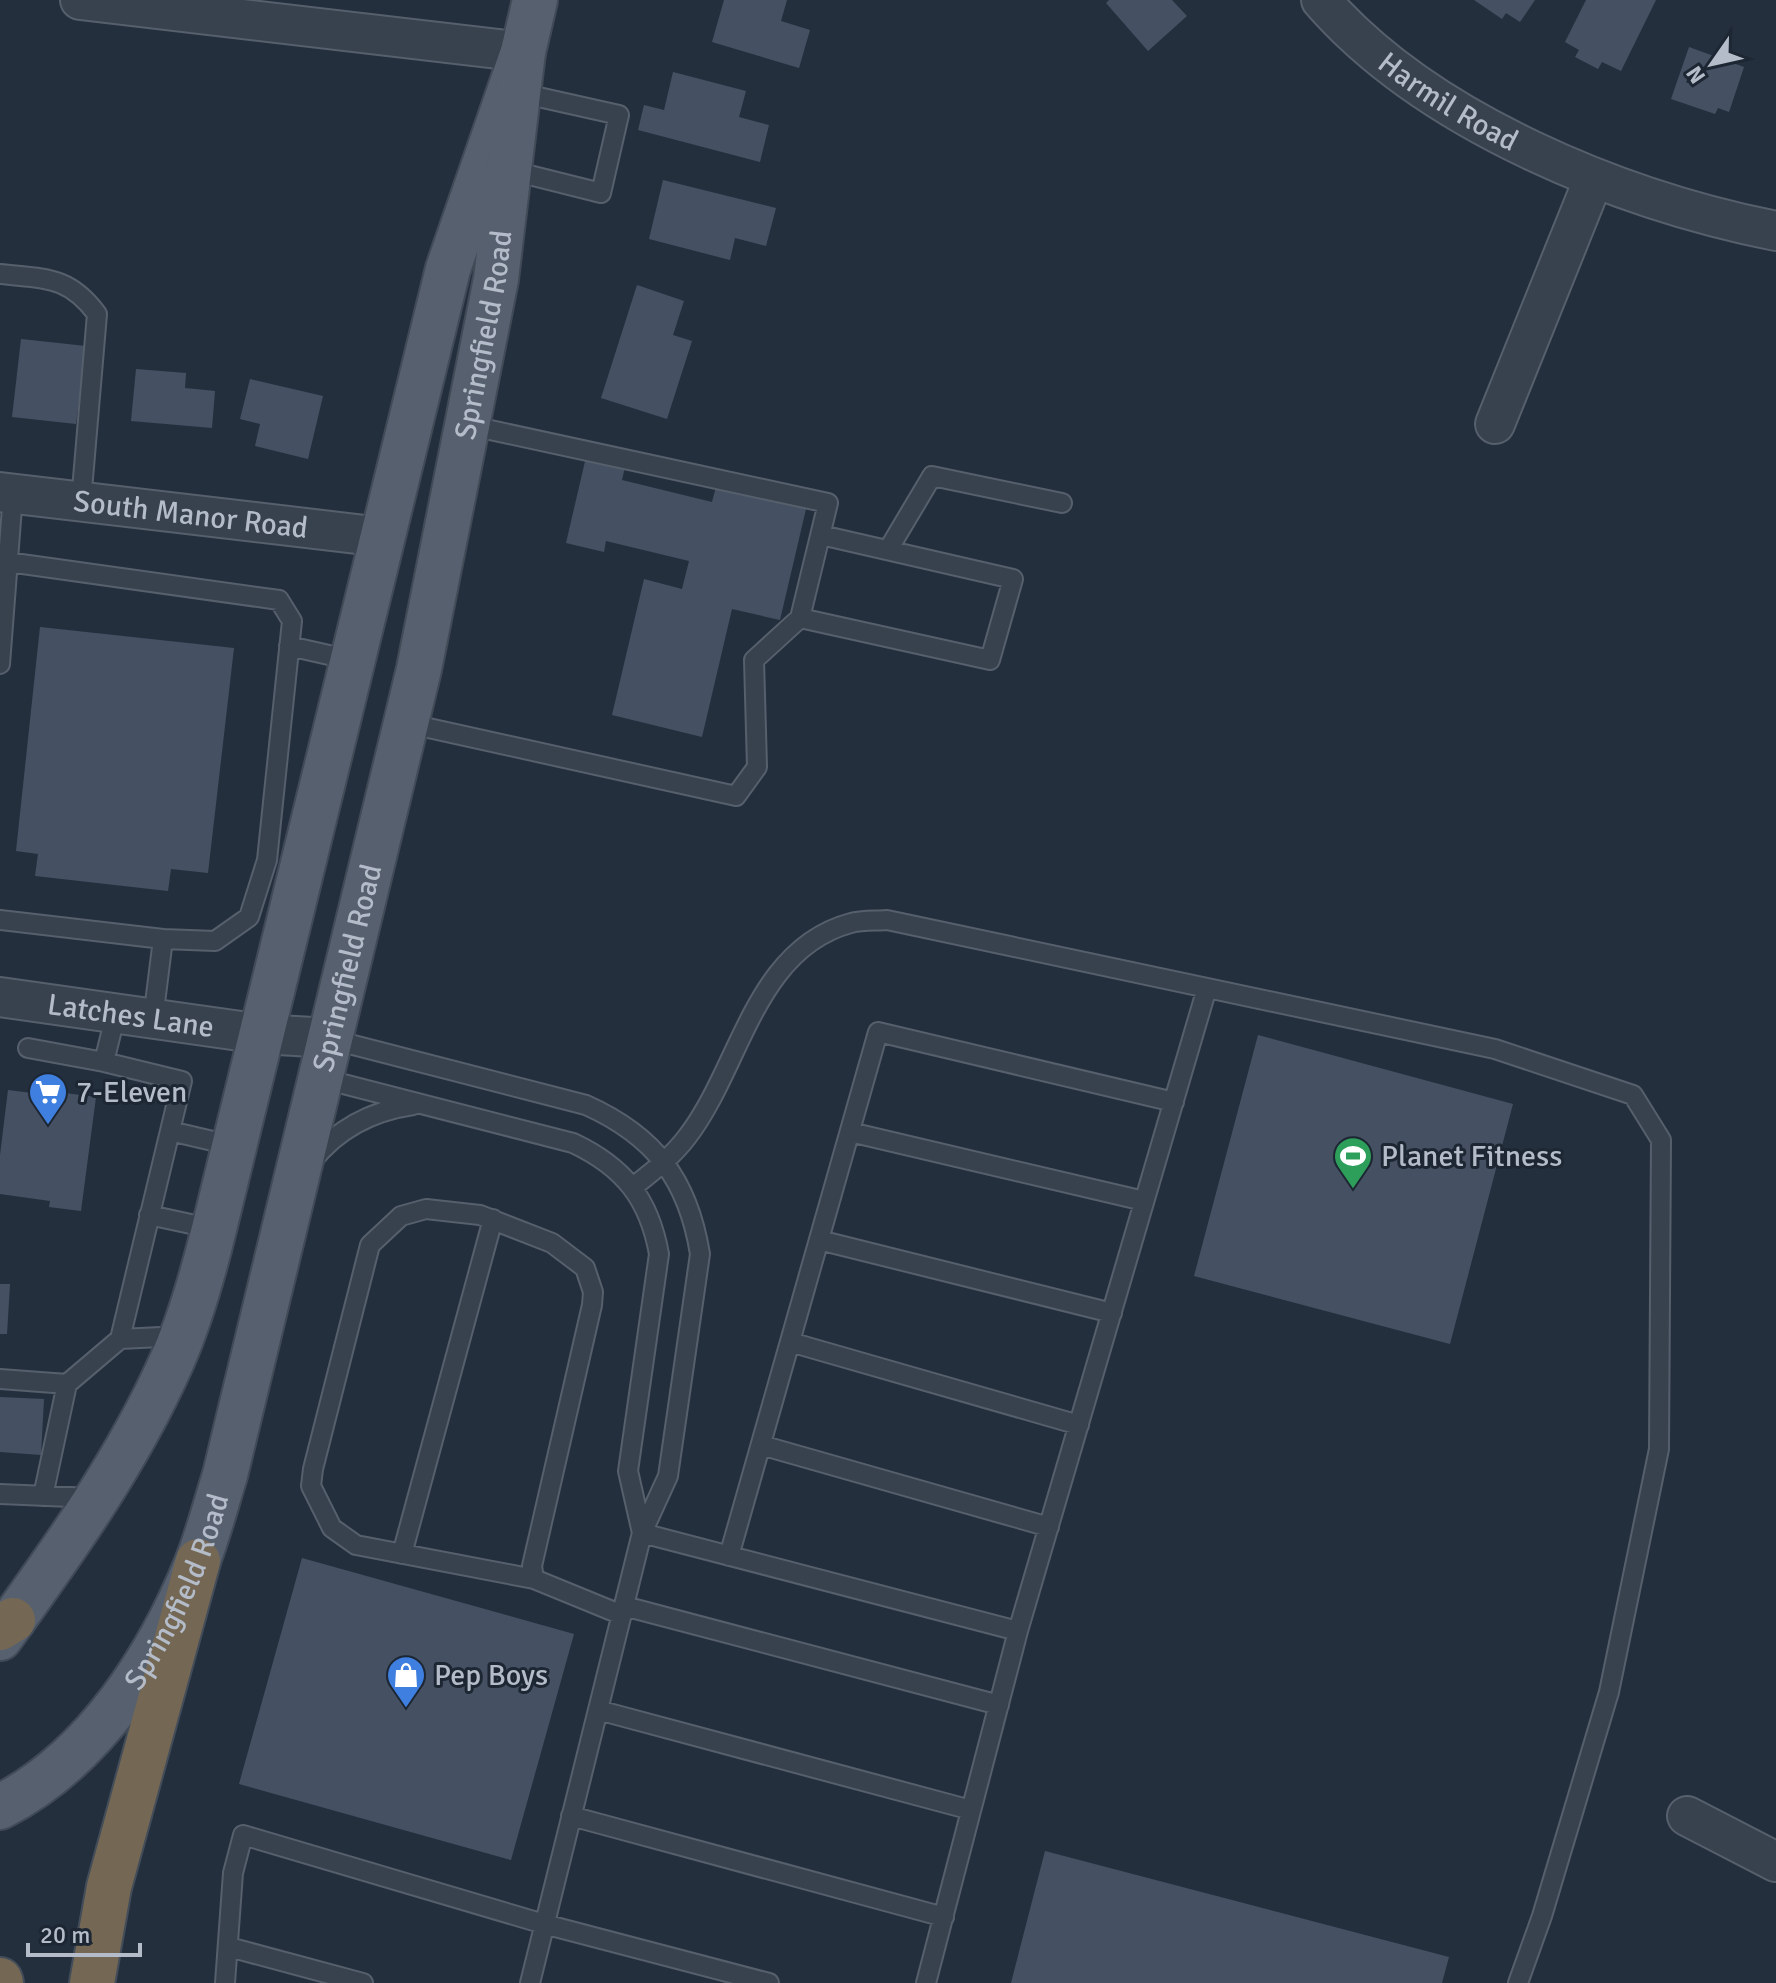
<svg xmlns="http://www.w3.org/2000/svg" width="1776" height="1983" viewBox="0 0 1776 1983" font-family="Signika,sans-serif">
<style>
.building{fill:#455162}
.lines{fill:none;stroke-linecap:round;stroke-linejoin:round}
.lane-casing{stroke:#565f6c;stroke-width:22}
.street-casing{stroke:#565f6c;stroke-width:42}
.primary-casing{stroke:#414a57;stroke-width:48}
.highway-casing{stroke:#434c59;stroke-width:48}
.lane{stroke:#38414e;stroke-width:18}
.street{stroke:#38414e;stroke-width:38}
.primary{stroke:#56606e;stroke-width:44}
.highway{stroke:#746855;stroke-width:44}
.labels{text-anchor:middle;stroke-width:6;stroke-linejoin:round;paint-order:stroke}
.street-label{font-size:30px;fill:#b4bcc9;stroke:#1d2633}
.poi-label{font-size:30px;fill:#b4bcc9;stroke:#1d2633;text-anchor:start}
</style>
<rect width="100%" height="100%" fill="#242f3e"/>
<!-- building -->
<path class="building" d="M724,0H787L781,21L810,30L799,68L712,42Z
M1109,0H1172L1187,16L1148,51L1106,3Z
M1474,0H1535L1520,22L1506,13L1502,19Z
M1586,0H1656L1621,71L1602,62L1598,69L1575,57L1579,50L1565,42Z
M1689,47L1744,67L1729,112L1718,108L1715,114L1671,99Z
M673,72L746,91L739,117L769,125L760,162L638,130L644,105L664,110Z
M663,180L776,208L766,246L735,238L730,260L649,239Z
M637,285L684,301L673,335L692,341L667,419L601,398Z
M21,339L86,346L76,424L12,417Z
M136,369L186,373L185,388L215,391L212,428L131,421Z
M250,379L323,396L308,459L255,446L260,424L240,419Z
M586,457L625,467L622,480L712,502L716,487L806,509L780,620L732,609L702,737L612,715L644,579L682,589L689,561L606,541L604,552L566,543Z
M40,627L234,648L208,873L171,869L168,891L35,876L38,854L16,851Z
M1258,1035L1513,1104L1450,1344L1194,1276Z
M8,1090L64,1097L65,1093L96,1097L81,1211L49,1207L50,1201L0,1194V1155Z
M0,1284H10L7,1334H0Z
M0,1397L44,1399L41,1455L0,1452Z
M302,1558L574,1634L511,1860L239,1784Z
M1045,1851L1449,1957L1442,1983H1011Z"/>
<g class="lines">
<defs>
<path id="lane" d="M509,170L601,193L619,115L516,92
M0,274C44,279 68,275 97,314L81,502
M467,425L828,503L800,618L990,660L1013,579L821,535
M888,550L932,476L1062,503
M0,561L279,600L292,621L267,860L249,917L215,941L163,939L0,920
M289,646L351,660
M0,664L13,494
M406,723L736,796L757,767L754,660L800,618
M153,1019L163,939
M330,1039L586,1105C655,1136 688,1180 700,1254L668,1476L642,1533L530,1983
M28,1048L104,1062L116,1013
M104,1062L182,1081L120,1339
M320,1078L573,1143C624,1167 649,1199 659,1254L628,1471L642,1533
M170,1131L234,1146
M850,1132L1144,1201
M312,1161C338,1128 372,1111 413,1105
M633,1187C652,1172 672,1157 687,1137C741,1067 754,949 851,923C862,920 876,921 887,920L1495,1049L1633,1095L1661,1140L1659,1449L1609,1692L1542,1916L1518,1983
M149,1215L214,1229
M819,1240L1112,1313
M790,1342L1079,1425
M0,1379L67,1384L120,1339L181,1336
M761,1445L1049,1527
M0,1494L94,1498
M43,1496L67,1384
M642,1533L1018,1631L1207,988
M402,1554L493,1219
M729,1556L878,1032L1174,1102
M534,1579L356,1545L332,1528L311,1486L313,1469L370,1245L401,1216L426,1209L480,1215L552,1243L585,1268L593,1292L592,1305L532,1566L534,1579L622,1615
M624,1606L999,1705
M598,1710L971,1810
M571,1816L944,1917
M229,1947L363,1983
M225,1983L233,1873L243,1835L544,1924L769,1983
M926,1983L1018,1631"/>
<g id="street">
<path d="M80,0L523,52"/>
<path id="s1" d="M1321,0C1427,122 1621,200 1776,231"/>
<path d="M1495,424L1594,178"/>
<path id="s2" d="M0,492L382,537"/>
<path id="s3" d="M0,997L261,1034L330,1038"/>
<path d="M1687,1816L1776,1862"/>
</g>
<g id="primary">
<path d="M0,1638C63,1551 127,1462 171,1363C190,1321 203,1274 214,1229L448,269L523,52L535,0"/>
<path id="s4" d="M0,1807C94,1759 158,1659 197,1563C208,1535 216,1504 225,1475L419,669L496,279L523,52"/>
</g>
<path id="highway" d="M0,1628L13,1620
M0,1980L1,1983
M92,1983L109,1887L198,1561"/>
</defs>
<!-- lane casing -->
<use href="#lane" class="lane-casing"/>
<!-- street casing -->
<use href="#street" class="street-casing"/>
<!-- primary casing -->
<use href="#primary" class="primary-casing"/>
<!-- highway casing -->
<use href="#highway" class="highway-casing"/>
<!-- lane -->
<use href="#lane" class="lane"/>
<!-- street -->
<use href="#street" class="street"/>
<!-- primary -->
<use href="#primary" class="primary"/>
<!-- highway -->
<use href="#highway" class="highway"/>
</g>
<!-- icons -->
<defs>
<symbol id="supermarket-pin" viewBox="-11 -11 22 30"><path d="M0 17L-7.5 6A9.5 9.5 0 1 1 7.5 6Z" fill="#3f7fe0" stroke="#1d2633"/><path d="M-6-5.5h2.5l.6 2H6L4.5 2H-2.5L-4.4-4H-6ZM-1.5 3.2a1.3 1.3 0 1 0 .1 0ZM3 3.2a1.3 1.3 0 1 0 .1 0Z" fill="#fff"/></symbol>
<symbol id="stadium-pin" viewBox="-11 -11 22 30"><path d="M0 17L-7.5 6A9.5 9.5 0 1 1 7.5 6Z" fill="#2e9e5b" stroke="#1d2633"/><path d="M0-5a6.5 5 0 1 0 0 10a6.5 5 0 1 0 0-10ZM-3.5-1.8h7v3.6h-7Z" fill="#fff"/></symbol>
<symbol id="shop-pin" viewBox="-11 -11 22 30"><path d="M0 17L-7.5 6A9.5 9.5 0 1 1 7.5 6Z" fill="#3f7fe0" stroke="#1d2633"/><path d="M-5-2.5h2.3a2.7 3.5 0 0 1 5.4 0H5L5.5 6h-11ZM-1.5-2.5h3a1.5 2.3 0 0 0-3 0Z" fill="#fff"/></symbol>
</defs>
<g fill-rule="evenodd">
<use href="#supermarket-pin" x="26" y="1070" width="44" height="60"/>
<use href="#stadium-pin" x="1331" y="1134" width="44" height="60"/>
<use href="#shop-pin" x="384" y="1653" width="44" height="60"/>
</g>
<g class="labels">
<!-- street labels -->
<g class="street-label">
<text dy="10" stroke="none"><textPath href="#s1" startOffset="164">Harmil Road</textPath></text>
<text dy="10" stroke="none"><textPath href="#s4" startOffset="1582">Springfield Road</textPath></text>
<text dy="10" stroke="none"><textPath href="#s2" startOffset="192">South Manor Road</textPath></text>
<text dy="10" stroke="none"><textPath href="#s4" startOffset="934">Springfield Road</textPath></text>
<text dy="10" stroke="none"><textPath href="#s3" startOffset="132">Latches Lane</textPath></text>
<text dy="10" stroke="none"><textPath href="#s4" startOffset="286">Springfield Road</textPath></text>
</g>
<!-- poi labels -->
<g class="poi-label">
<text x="76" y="1102">7-Eleven</text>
<text x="1381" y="1166">Planet Fitness</text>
<text x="434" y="1685">Pep Boys</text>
</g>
</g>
<!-- north arrow -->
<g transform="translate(1712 64) rotate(236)" stroke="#1d2633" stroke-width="6" paint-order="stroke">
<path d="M0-6L14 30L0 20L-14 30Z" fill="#b4bcc9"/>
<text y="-12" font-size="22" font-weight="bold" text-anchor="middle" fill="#b4bcc9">N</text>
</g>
<!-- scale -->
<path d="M28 1943v12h112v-12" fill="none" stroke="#b4bcc9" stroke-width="4"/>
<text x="40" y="1943" font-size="24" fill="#b4bcc9" stroke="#1d2633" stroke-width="6" paint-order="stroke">20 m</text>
</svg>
